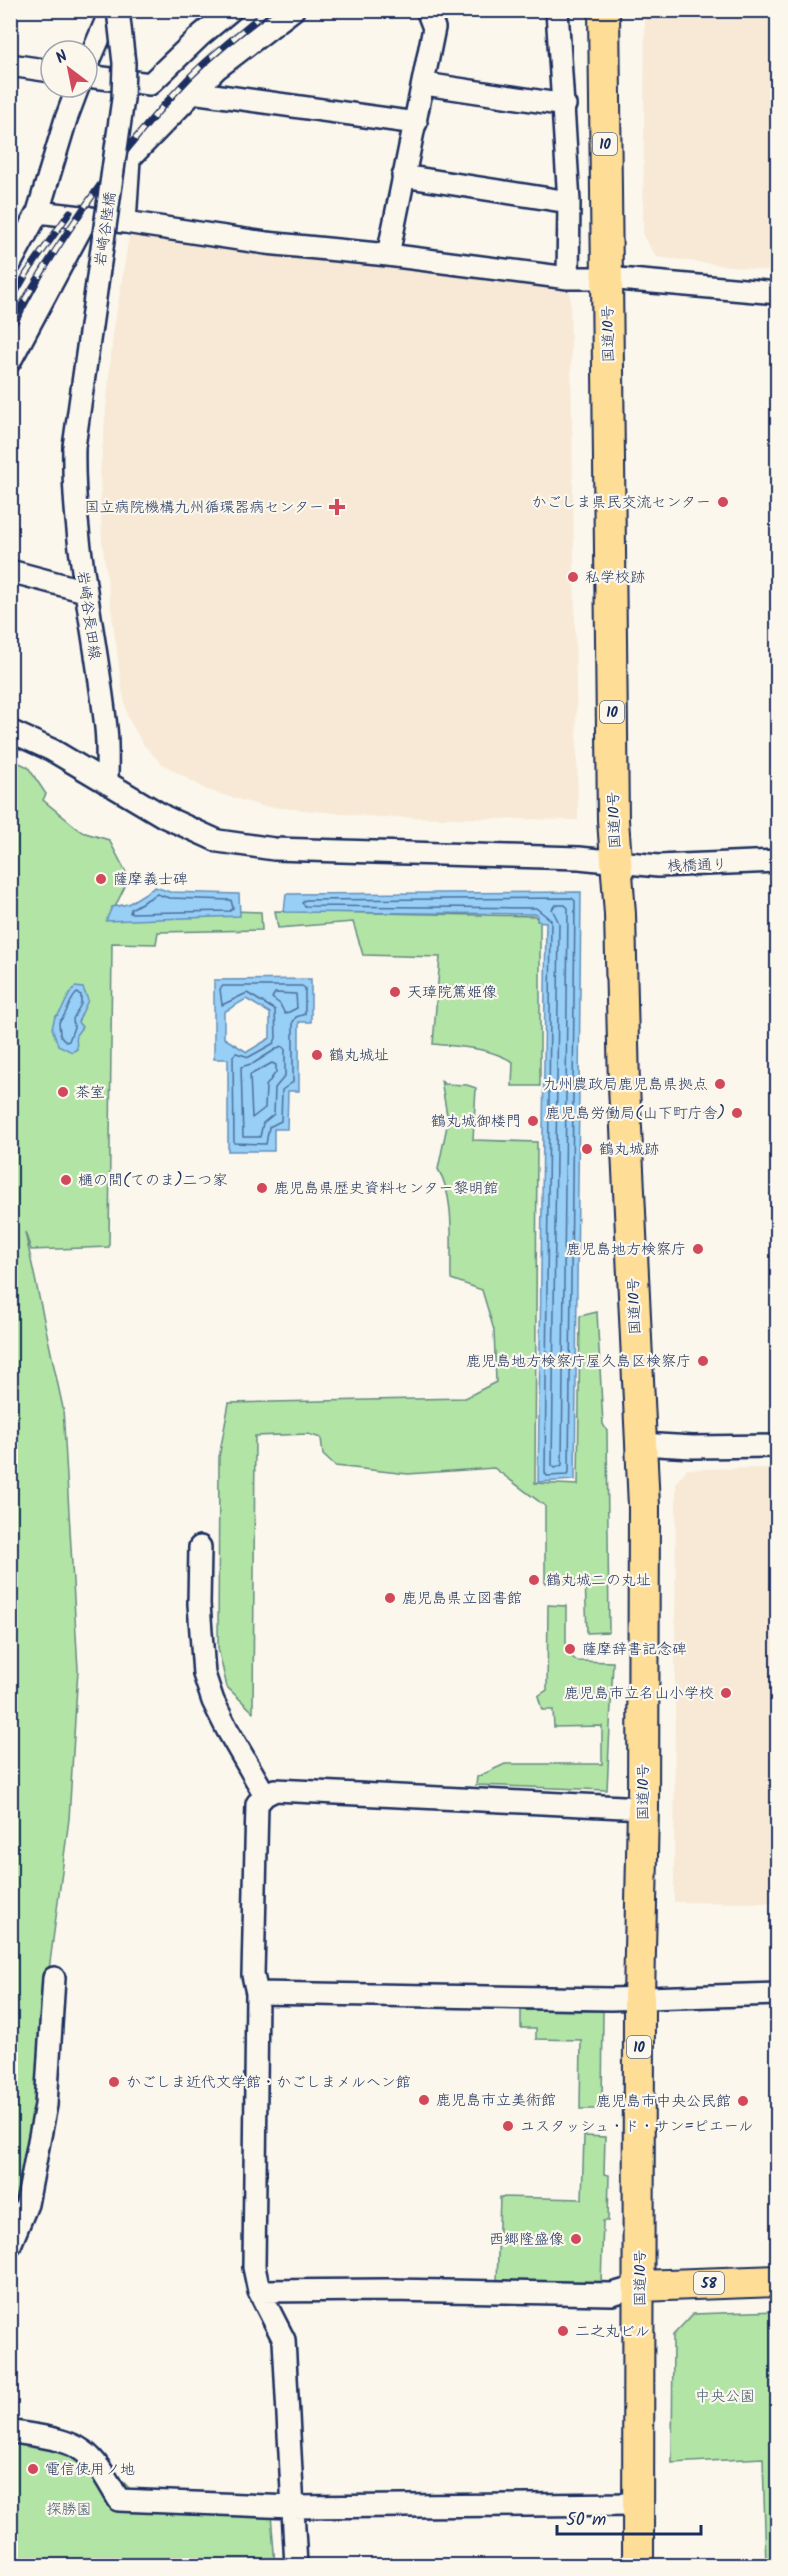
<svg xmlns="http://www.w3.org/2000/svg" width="788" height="2576" viewBox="0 0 788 2576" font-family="Kalam,'Klee One',sans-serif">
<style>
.built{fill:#f7e9d5}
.green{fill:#b1e4a5;stroke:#668a82;stroke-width:1.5}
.water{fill:#97cff6;stroke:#658fb9;stroke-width:1.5;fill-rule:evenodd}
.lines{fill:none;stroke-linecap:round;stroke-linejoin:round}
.shore{stroke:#4d6f9b;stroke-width:1.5}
.minor-casing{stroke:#1b2f5e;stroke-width:26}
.highway-casing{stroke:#1b2f5e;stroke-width:34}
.minor{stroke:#fbf7ec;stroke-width:21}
.highway{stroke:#fedd96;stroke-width:30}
.rail-casing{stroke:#1b2f5e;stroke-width:7}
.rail{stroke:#fbf7ec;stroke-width:4.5;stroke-dasharray:14;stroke-linecap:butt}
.minor-bridge-casing{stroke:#1b2f5e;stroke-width:26;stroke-linecap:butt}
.minor-bridge{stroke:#fbf7ec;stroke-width:21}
.poi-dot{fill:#d1495b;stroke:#fbf7ec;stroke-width:2}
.labels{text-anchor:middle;stroke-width:4.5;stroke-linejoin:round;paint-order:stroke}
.shield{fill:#fbf7ec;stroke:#5e6b89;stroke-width:1.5}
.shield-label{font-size:14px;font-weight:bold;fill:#1b2f5e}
.street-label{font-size:15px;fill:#1b2f5e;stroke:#fbf7ec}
.poi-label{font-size:15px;fill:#1b2f5e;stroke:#fbf7ec;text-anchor:start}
.park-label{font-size:15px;fill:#405c70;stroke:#fbf7ec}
</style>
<rect width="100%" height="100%" fill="#fbf7ec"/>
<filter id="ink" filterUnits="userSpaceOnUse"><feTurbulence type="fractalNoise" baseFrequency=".0167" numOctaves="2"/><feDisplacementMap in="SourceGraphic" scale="12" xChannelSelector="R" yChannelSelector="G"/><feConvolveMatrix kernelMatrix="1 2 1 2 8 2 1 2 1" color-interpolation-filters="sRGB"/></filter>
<g filter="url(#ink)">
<!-- built -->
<path class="built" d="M645,11H777V272L657,257L643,236Z
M129,236L570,290L578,820L379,817L261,806L207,790L161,763L143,744L128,718L122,689L102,540L100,474L113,334Z
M777,1468V1903L674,1902L676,1483L687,1469Z"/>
<!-- green -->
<path class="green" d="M11,759L28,767L46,794L43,800L82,832L109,840L129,878L115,907L261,912L262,930L158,932L156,944L112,943L109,1247L31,1250L25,1232L63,1408L78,1669L69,1819L45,2000L37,2100L20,2202L11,2226Z
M275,911L535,916L540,922V1086H512L513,1062C488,1047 461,1047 433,1044L440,957L363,955L353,922L278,928Z
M441,1080L444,1084L467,1085L476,1088L473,1140L537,1142L535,1483L578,1485L580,1316L597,1312L603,1424L607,1431L609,1632L587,1633L585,1579L545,1583V1506L494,1468L408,1474L335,1466L323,1455L321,1438L308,1434L255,1436L253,1712L227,1687L218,1648L219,1457L229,1403L465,1398L496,1382L494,1330L482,1290L451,1279C450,1245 456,1199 438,1169L448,1121Z
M548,1605L566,1606V1652L577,1661L613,1662L607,1790L476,1785L477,1777L505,1764H602V1726L554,1727L553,1710H542L538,1696L547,1690Z
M521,2010L603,2011L602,2109H580L581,2040L536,2039V2028H521Z
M584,2136L605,2137L604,2174L609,2175L608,2221H603L601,2285L497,2282L500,2197L582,2199Z
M777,2311L778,2565L766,2566L763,2458L672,2463L673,2335L693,2314Z
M11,2437L88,2446L133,2492L271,2514L275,2565L11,2566Z"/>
<!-- water -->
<path class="water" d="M155,887L170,892L239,894L240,916L106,921L112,907L128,904Z
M581,892L575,1480L538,1482L546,922L537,921V914L284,912L286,894Z
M311,979V1022H299V1091H288L287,1129H274V1151H228V1059H214V980ZM246,999L270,1013V1038L247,1052L224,1038V1012Z
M75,987L83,988L88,1000L78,1022L82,1027L76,1035L77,1049L72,1052L58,1045L52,1028L55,1017C65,1011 65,996 75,987Z"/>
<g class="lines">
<!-- shore -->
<path class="shore" d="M157,894L169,898L231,900L233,908L230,911L130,913L131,909Z
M572,898L575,901L569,1472L567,1475L547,1476L545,1473L551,920L536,908L305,906L302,903L305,900Z
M555,905H565L568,908L562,1465L555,1468L552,1465L559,923L552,909Z
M223,986H302L305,988V1014L296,1017L293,1022V1082L282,1090L281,1121L269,1127L266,1144L234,1143L233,1056L236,1053L249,1057L274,1043L276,1038L275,1010L247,993L222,1005L220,989Z
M77,993L81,995V1004L73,1019L74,1027L69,1041L66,1042L60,1035L59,1022C68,1014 68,1001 77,993Z
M275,993L296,994L297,1008L285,1014L280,1004L272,998Z
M281,1046L285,1049V1076L275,1088L274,1114L263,1123L260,1137H243L241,1067L254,1063Z
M272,1063L276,1065V1072L266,1086L265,1108L252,1118L250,1075Z"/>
<defs>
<path id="minor" d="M557,10L569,202L568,278
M10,65L51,71
M87,66L111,10
M87,76L150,84L201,35L231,10
M425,84L565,105
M192,92L416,123
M403,176L569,202
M38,212L125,222L266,243L388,255L568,278H607L778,293
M125,222L129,159L216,69L293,10
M388,255L434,28L427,10
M10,264L38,212L66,119L78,87
M10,361L87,217
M74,447C72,542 96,634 106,728C108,746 107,765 107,783
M10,571L85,591
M10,731L52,750L165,817L218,841L274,849L579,858L658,866L778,861
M640,1444L693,1447L778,1446
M200,1547L199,1604L204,1674L213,1701L227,1729L265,1795
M257,1993L611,1999L778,1994
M10,2245L27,2204L46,2105L54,1978
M259,2291L388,2290L612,2294L640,2286
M10,2431C33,2436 64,2437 83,2451C99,2462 109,2484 119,2500L292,2507L636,2504
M296,2566L284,2340L259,2291L254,2267L257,1993L253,1975L257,1804L265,1795L275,1790L643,1808"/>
<path id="highway" d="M604,10L613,820L620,914L624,1086L644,1506L643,1808L639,1998L638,2566
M640,2286L778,2281"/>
</defs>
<!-- minor casing -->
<use href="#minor" class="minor-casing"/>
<!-- highway casing -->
<use href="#highway" class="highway-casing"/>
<!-- minor -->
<use href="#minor" class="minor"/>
<!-- highway -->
<use href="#highway" class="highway"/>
<defs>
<path id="rail" d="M10,302L27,273L70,212
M10,325C61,238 117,153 187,80C211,55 241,33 267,10"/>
</defs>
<!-- rail casing -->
<use href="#rail" class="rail-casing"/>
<!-- rail -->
<use href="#rail" class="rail"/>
<defs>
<path id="minor-bridge" d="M74,447L123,99L124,63L118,10"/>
</defs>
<!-- minor-bridge casing -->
<use href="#minor-bridge" class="minor-bridge-casing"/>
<!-- minor-bridge -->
<use href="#minor-bridge" class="minor-bridge"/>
</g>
</g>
<!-- markers -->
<g class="poi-dot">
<circle cx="723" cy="502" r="6"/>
<path d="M334 498h6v6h6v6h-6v6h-6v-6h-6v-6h6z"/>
<circle cx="573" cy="577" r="6"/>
<circle cx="101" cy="879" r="6"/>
<circle cx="395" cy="992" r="6"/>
<circle cx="317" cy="1055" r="6"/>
<circle cx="720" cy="1084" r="6"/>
<circle cx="63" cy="1092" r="6"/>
<circle cx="737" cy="1113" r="6"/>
<circle cx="533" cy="1121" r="6"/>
<circle cx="587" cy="1149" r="6"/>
<circle cx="66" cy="1180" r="6"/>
<circle cx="262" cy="1188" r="6"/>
<circle cx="698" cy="1249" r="6"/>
<circle cx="703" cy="1361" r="6"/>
<circle cx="534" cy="1580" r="6"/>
<circle cx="390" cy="1598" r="6"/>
<circle cx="570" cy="1649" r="6"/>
<circle cx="726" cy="1693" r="6"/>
<circle cx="114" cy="2082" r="6"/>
<circle cx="424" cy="2100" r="6"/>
<circle cx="743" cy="2101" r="6"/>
<circle cx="508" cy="2126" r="6"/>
<circle cx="576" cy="2239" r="6"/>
<circle cx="563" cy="2331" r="6"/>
<circle cx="33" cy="2469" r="6"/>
</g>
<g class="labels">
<!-- shield labels -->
<g class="shield">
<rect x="593" y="133" width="24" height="22" rx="4.5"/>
<rect x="600" y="701" width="24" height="22" rx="4.5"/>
<rect x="627" y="2036" width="24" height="22" rx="4.5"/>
<rect x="694" y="2272" width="30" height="22" rx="4.5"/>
</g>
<g class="shield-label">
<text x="605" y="149">10</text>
<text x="612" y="717">10</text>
<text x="639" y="2052">10</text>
<text x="709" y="2288">58</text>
</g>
<!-- street labels -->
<g class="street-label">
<text transform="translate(105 229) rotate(-82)" y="5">岩崎谷陸橋</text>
<text transform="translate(608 334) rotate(-91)" y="5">国道10号</text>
<text transform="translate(89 615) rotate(82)" y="5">岩崎谷長田線</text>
<text transform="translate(614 820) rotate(-92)" y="5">国道10号</text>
<text transform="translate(697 865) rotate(-2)" y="5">桟橋通り</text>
<text transform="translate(634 1306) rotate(-92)" y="5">国道10号</text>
<text transform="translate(643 1792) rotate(-90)" y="5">国道10号</text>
<text transform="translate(640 2278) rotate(-90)" y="5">国道10号</text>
</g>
<!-- poi labels -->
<g class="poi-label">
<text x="711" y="507" text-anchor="end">かごしま県民交流センター</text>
<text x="324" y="512" text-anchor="end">国立病院機構九州循環器病センター</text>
<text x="585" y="582">私学校跡</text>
<text x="113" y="884">薩摩義士碑</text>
<text x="407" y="997">天璋院篤姫像</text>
<text x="329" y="1060">鶴丸城址</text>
<text x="708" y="1089" text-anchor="end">九州農政局鹿児島県拠点</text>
<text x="75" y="1097">茶室</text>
<text x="725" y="1118" text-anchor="end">鹿児島労働局(山下町庁舎)</text>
<text x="521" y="1126" text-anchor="end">鶴丸城御楼門</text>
<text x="599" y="1154">鶴丸城跡</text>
<text x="78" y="1185">樋の間(てのま)二つ家</text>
<text x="274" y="1193">鹿児島県歴史資料センター黎明館</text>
<text x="686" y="1254" text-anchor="end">鹿児島地方検察庁</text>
<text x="691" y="1366" text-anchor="end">鹿児島地方検察庁屋久島区検察庁</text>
<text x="546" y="1585">鶴丸城二の丸址</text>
<text x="402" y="1603">鹿児島県立図書館</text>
<text x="582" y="1654">薩摩辞書記念碑</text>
<text x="714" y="1698" text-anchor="end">鹿児島市立名山小学校</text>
<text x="126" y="2087">かごしま近代文学館・かごしまメルヘン館</text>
<text x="436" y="2105">鹿児島市立美術館</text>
<text x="731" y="2106" text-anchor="end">鹿児島市中央公民館</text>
<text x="520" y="2131">ユスタッシュ・ド・サン=ピエール</text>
<text x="564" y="2244" text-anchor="end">西郷隆盛像</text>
<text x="575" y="2336">二之丸ビル</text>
<text x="45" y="2474">電信使用ノ地</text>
</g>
<!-- park labels -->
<g class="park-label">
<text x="725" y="2401">中央公園</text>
<text x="69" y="2514">探勝園</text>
</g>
</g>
<!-- margin -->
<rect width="788" height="2576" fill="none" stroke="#fbf7ec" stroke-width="36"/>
<rect x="18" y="18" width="752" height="2540" fill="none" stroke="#1b2f5e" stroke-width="2" filter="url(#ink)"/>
<!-- north arrow -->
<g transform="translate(69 69) rotate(328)"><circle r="28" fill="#fbf7ec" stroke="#a1a7b3" stroke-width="1.5"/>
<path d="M0-4.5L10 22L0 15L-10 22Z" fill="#d1495b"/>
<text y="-9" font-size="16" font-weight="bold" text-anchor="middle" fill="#1b2f5e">N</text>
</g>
<!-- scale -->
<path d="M557 2525v9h144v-9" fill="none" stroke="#1b2f5e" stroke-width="3"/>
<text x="566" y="2525" font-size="18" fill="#1b2f5e" stroke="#fbf7ec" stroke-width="4.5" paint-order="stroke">50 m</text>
</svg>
